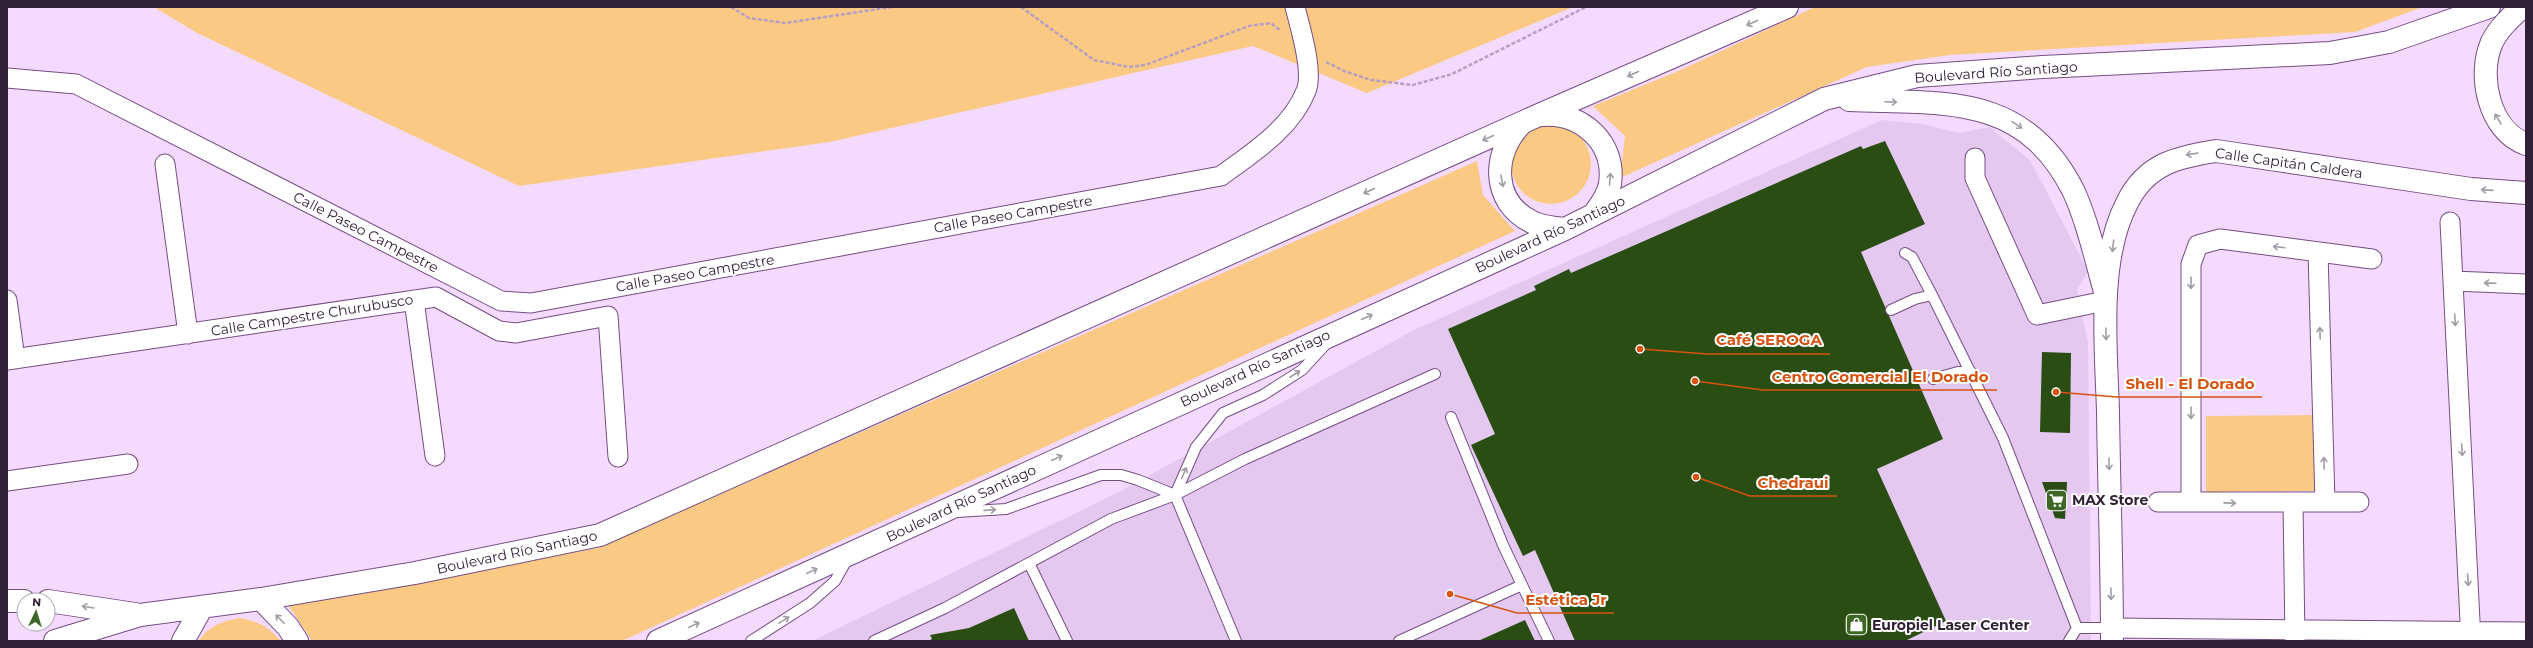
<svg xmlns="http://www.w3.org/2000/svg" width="2533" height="648" viewBox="0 0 2533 648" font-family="Montserrat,sans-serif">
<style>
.built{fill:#e4c8ef}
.green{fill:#faca85}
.building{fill:#2a4d14}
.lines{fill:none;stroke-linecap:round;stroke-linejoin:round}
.lane-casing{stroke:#744e83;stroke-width:12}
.street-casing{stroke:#744e83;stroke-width:21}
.secondary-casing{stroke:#744e83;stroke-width:24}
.primary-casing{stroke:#744e83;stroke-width:24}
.path{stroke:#b69fc0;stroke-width:2.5;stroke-dasharray:4 2;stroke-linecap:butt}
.lane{stroke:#fff;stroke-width:10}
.street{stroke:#fff;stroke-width:19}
.secondary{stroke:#fff;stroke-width:22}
.primary{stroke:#fff;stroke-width:22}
.oneway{stroke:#a29ba5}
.labels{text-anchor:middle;stroke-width:4;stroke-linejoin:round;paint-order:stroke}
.street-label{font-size:14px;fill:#312037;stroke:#fff}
.poi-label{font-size:14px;font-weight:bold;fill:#312037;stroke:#fff;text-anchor:start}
.leader{fill:none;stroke:#d65310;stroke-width:1.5}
.callout-dot{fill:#d65310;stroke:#fff;stroke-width:1.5}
.callout-label{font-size:15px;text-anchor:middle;font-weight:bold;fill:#d65310;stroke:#fff;stroke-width:4;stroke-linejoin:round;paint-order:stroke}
</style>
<rect width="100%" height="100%" fill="#f4daff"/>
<!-- built -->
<path class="built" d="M1882,120L1922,124L1959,133L1989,127L2030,160L2088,271L2077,290L2088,343L2091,641H812L1119,492L1414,330Z"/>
<!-- green -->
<path class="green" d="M154,7H1573L1367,93L1253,46L830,142L519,186L197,33Z
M1815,7H2407L2420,8L2355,32L1950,55L1867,67L1620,178L1625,136L1593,106L1683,69Z
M1511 164a40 40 0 1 1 80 0a40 40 0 1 1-80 0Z
M1477,161L1483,195L1515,231L622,641H312L289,606L598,548Z
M2320,415L2321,491L2206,492V416Z
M239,618C258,621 269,627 281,641H199C208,626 223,621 239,618Z"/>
<!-- building -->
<path class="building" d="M1885,141L1925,224L1861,252L1943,439L1877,469L1946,621L1905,641H1575L1535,550L1523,556L1471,445L1495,434L1448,329L1536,290L1534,286L1569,269L1571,273L1861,146L1863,149Z
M2042,352L2071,353L2070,433L2040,432Z
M2042,482H2067L2065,519L2055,518Z
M1014,608L1029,641H928L932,639L930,635L969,628Z
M1525,620L1535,641H1478Z"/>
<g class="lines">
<defs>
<path id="lane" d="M1905,253L1912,257L1932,295
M1891,310L1915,299L1932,295L2003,438L2077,628
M1933,379L1958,372H1971
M1175,495L1236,641
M957,512L1006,509L1101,475H1121L1138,480L1175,495L1196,447L1223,413L1263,395L1302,370L1325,345
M1029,563L1067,641
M1522,585L1549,641
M2077,628H2112
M751,641L810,603L835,581L848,558
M874,641L945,608L1111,519L1175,495L1245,459L1435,374
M1399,641L1522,585L1503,545L1451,417
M2069,641L2077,628"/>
<path id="street" d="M7,78L76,84L501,301L531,303L1221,176C1252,153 1291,129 1306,91C1314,72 1300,27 1295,7
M1975,158V178L2037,315L2105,301
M165,164L188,334
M2450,222L2471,641
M2318,252L2325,502
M2453,281L2526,284
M7,300L15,359
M414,300L435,456
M7,360L436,297L499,331L516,333L608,316L618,457
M7,481L128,464
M2158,502H2359
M2191,502V264L2198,245L2220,239L2372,259
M2293,503L2295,641
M2112,628L2526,632"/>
<path id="secondary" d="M2112,641C2112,564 2109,488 2108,411C2106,348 2097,260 2127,203C2146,164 2177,157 2216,151L2471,189L2526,193"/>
<path id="primary" d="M2522,7C2511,17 2499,28 2492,42C2477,75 2489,131 2526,144
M1849,100C1943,104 2023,92 2073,190C2088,222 2096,261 2106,295
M1542,115C1582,112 1616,143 1610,184C1608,195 1601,205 1594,214
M1521,124C1492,153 1491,202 1532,222C1542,227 1553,228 1565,229
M261,599L288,627L297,641
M7,601H24
M48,601L135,614
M55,641L140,615L261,599L415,573L600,535L1539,115L1787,7
M183,641L202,607
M658,641L1565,229L1824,99L1917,76L2043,67L2330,53L2389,42L2489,7"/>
</defs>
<!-- lane casing -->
<use href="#lane" class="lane-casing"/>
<!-- street casing -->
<use href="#street" class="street-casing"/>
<!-- secondary casing -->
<use href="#secondary" class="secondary-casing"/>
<!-- primary casing -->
<use href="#primary" class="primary-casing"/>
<!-- path -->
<path class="path" d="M731,7L749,18L785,23L892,7
M1021,7L1094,60L1129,67L1145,65L1249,26L1271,23L1281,31
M1326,62L1344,71L1371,80L1413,85L1452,74L1586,7"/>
<!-- lane -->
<use href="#lane" class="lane"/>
<!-- street -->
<use href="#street" class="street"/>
<!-- secondary -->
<use href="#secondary" class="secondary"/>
<!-- primary -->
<use href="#primary" class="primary"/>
</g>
<!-- one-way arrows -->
<defs><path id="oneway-shaft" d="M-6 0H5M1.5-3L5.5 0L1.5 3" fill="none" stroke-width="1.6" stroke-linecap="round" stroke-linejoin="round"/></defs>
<g class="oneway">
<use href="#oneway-shaft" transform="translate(1752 23) rotate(156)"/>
<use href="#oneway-shaft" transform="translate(1633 74) rotate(156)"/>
<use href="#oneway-shaft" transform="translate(1891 102) rotate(2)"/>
<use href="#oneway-shaft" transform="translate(2498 119) rotate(-121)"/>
<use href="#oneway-shaft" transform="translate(2017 125) rotate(34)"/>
<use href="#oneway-shaft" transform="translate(1488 138) rotate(156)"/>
<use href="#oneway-shaft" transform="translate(2192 154) rotate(172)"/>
<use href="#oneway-shaft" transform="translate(1610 179) rotate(-85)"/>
<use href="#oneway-shaft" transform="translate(1502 181) rotate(79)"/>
<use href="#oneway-shaft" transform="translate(2487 190) rotate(-176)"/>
<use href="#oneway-shaft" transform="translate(1369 191) rotate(156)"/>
<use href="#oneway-shaft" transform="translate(2113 246) rotate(97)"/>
<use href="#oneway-shaft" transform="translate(2279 247) rotate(-173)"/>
<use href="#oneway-shaft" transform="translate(2191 283) rotate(90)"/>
<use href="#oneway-shaft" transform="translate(2490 283) rotate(-178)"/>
<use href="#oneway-shaft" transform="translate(1367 317) rotate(-24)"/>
<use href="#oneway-shaft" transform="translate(2455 320) rotate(87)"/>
<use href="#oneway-shaft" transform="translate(2320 333) rotate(-92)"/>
<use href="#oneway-shaft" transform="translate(2106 334) rotate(89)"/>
<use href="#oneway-shaft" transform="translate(1295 374) rotate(-33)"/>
<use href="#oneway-shaft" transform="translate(2191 413) rotate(90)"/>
<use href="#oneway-shaft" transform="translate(2462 450) rotate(87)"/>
<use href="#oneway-shaft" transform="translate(1057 458) rotate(-25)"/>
<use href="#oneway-shaft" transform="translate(2324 463) rotate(-92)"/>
<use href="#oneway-shaft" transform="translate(2109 464) rotate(89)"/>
<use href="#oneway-shaft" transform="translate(1184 473) rotate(-67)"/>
<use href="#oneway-shaft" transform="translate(2230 503) rotate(1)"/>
<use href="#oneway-shaft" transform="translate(990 510) rotate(-4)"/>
<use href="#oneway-shaft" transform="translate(812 571) rotate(-25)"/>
<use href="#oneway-shaft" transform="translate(2468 580) rotate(87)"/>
<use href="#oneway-shaft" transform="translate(2111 594) rotate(89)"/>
<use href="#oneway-shaft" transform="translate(88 607) rotate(-171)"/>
<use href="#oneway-shaft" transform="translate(280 619) rotate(-135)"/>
<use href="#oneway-shaft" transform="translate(784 620) rotate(-32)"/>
<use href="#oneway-shaft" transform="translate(694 625) rotate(-25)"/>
</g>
<!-- icons -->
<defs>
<symbol id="supermarket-square" viewBox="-11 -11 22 22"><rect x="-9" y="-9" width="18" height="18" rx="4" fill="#3c6724" stroke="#fff"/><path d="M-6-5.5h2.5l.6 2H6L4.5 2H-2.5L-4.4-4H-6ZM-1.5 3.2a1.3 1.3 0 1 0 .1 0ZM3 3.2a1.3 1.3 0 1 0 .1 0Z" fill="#fff"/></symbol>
<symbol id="shop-square" viewBox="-11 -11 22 22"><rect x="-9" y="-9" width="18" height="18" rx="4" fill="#3c6724" stroke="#fff"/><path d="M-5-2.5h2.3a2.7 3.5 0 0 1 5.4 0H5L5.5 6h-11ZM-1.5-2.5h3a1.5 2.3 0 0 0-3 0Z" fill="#fff"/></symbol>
</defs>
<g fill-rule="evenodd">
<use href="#supermarket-square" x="2044" y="488" width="25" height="25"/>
<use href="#shop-square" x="1844" y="612" width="25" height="25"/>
</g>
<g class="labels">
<!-- street labels -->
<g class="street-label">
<text transform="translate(1996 72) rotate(-4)" y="5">Boulevard Río Santiago</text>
<text transform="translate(2289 163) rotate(8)" y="5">Calle Capitán Caldera</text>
<text transform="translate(1013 214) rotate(-10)" y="5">Calle Paseo Campestre</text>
<text transform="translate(366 232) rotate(27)" y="5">Calle Paseo Campestre</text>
<text transform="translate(1550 234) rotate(-25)" y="5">Boulevard Río Santiago</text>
<text transform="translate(695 273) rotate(-10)" y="5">Calle Paseo Campestre</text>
<text transform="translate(312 315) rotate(-9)" y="5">Calle Campestre Churubusco</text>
<text transform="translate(1255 368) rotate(-25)" y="5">Boulevard Río Santiago</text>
<text transform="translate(961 503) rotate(-25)" y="5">Boulevard Río Santiago</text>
<text transform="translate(517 552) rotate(-12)" y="5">Boulevard Río Santiago</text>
</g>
<!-- poi labels -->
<g class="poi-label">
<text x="2072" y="505">MAX Store</text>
<text x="1872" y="630">Europiel Laser Center</text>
</g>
</g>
<!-- callouts -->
<path class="leader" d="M1640 349L1708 354H1830M1695 381L1763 390H1997M2056 392L2117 397H2262M1696 477L1750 496H1837M1450 594L1517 613H1614"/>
<g class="callout-dot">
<circle cx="1640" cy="349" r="4"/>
<circle cx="1695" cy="381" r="4"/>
<circle cx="2056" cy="392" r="4"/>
<circle cx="1696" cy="477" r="4"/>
<circle cx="1450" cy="594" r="4"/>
</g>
<g class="callout-label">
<text x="1769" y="345">Café SEROGA</text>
<text x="1880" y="382">Centro Comercial El Dorado</text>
<text x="2190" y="389">Shell - El Dorado</text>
<text x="1793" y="488">Chedraui</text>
<text x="1566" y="605">Estética Jr</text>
</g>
<!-- border -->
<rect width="2533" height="648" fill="none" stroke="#312037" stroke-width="16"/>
<!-- north arrow -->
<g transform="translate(36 612) rotate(4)"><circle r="19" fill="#ffffff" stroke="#ada6af"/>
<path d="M0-3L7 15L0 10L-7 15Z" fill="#3c6724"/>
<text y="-6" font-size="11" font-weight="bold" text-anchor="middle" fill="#312037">N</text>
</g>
</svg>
